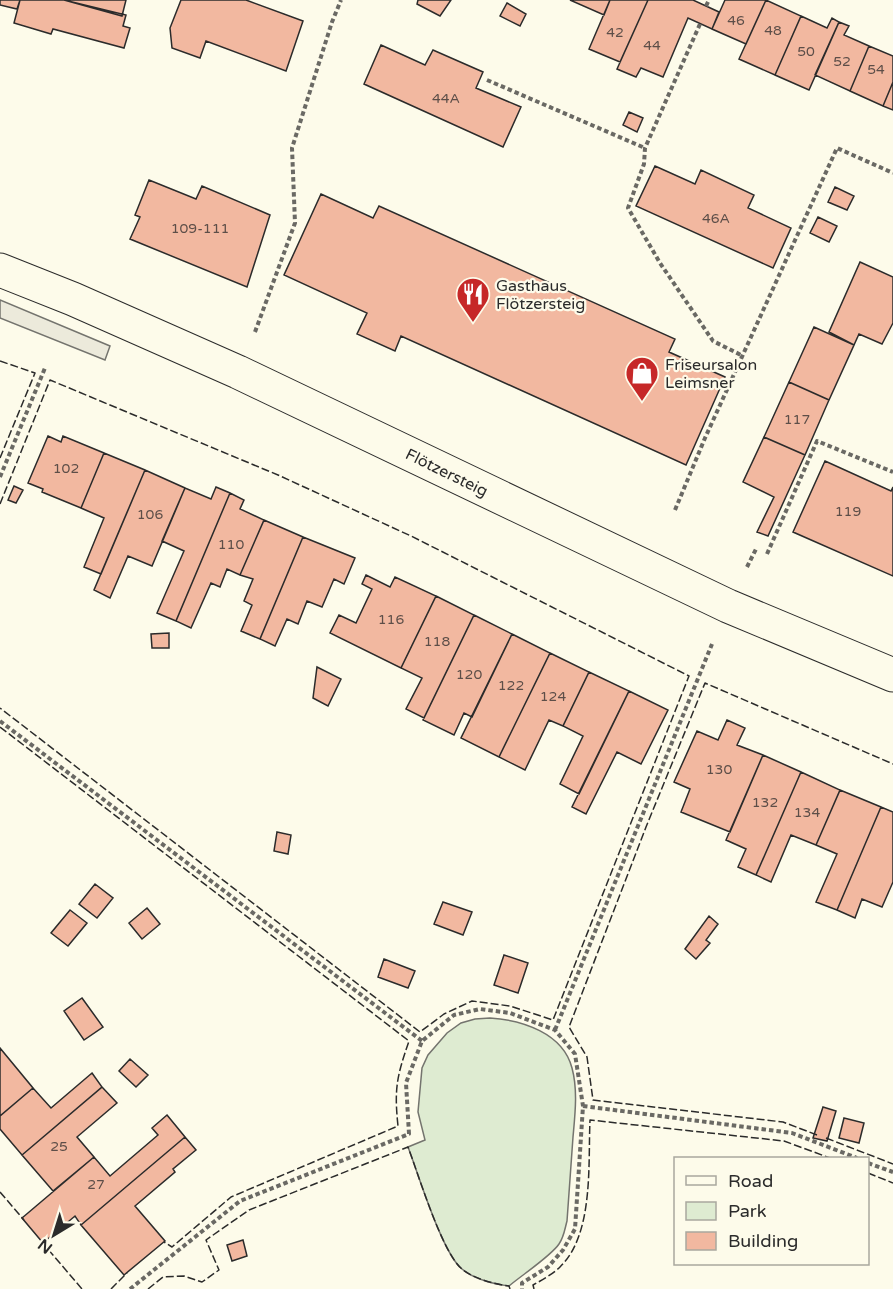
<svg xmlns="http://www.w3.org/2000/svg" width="893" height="1289" viewBox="0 0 893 1289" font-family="'Varela Round',sans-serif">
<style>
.green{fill:#deebd1;stroke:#74746e;stroke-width:1.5}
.parking{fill:#eceadb;stroke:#74746e;stroke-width:1.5}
.building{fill:#f2b8a0;stroke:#2b2b2b;stroke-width:1.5}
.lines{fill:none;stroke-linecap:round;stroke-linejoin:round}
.major-casing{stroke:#2b2b2b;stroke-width:35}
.path{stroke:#6a6964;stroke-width:4;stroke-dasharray:4.5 3;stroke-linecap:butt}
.major{stroke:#fdfbea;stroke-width:33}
.fence{stroke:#2b2b2b;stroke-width:1.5;stroke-dasharray:8 3;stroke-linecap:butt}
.labels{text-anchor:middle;stroke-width:4.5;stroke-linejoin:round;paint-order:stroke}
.number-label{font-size:14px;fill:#5d4e48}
.poi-label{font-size:16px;fill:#2b2b2b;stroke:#fdfbea;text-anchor:start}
.street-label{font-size:16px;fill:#2b2b2b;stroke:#fdfbea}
</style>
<rect width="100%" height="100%" fill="#fdfbea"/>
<!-- green -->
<path class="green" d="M490,1018C522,1020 563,1033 572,1068C578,1090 575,1115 573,1137C571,1165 569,1193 567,1221C565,1228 564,1237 559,1244C551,1256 522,1275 509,1286C494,1284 474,1279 462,1269C442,1253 418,1173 408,1147L425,1140L418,1112L422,1068L428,1055L447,1033L461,1023L475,1019Z"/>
<!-- parking -->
<path class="parking" d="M0,300L110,346L105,360L0,318Z"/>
<!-- building -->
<path class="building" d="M0,0H20L17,9L0,5Z
M20,0H64L126,15L123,26L130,28L124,48L53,29L51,34L14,23Z
M64,0H126L122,16Z
M181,0H246L303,21L286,71L206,41L200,58L172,48L170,28Z
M418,0H451L440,16L417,4Z
M570,0H610L604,15Z
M610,0H648L620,62L589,49Z
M648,0H693L719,12L712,29L688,18L663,77L641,68L636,77L617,69Z
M725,0H766L746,44L712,29Z
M766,0L801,16L775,75L739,59Z
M507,3L526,14L520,26L500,16Z
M801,16L827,28L832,18L839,22L809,90L775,75Z
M839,22L849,26L844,35L869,46L850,91L815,75Z
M381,45L425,65L433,50L483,72L476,88L521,107L503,147L364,84Z
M869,46L893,56V82L883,106L850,91Z
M893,82V110L883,106Z
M629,112L643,118L637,132L623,125Z
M655,166L695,184L701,170L754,195L748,208L791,228L773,268L636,206Z
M149,180L196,199L202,186L270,215L247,287L130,239L140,217L135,215Z
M835,187L854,196L847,210L828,202Z
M321,194L373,218L379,206L675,339L669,352L725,377L686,465L401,336L395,351L357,334L367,313L284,275Z
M818,217L837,226L829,242L810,233Z
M860,262L893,277V323L882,344L859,334L854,345L829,332Z
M814,327L854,345L829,400L789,382Z
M789,382L829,400L805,455L764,437Z
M48,436L61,442L63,436L104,453L81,508L42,492L43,489L28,483Z
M764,437L805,455L768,536L757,532L774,497L743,482Z
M104,453L145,470L101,574L84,567L104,518L81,508Z
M825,461L891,491L893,487V576L793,532Z
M145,470L185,488L152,566L128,556L110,598L94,590Z
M14,486L23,490L16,503L8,500Z
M216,487L230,493L176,621L157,613L184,551L162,541L185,488L211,499Z
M230,493L244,500L240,509L264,520L240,575L227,569L220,587L211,583L191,628L176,621Z
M264,520L303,537L260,639L241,631L252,605L244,601L253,579L240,575Z
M303,537L355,558L344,584L334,579L322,607L307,601L298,624L287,619L275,646L260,639Z
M366,575L390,587L395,577L436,596L401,668L330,633L339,615L356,623L372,589L362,584Z
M436,596L474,615L424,718L406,709L422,678L401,668Z
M474,615L512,634L472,717L464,713L454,735L423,720Z
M169,633V648H152L151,634Z
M512,634L550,653L499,757L461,738Z
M550,653L589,672L563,726L549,720L525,770L499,757Z
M317,667L341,679L328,706L313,698Z
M589,672L629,691L579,794L560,784L583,736L563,726Z
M629,691L668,710L641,764L617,752L586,814L572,807Z
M727,720L745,728L737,745L763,755L730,832L681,812L690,789L674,782L697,731L718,740Z
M763,755L801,772L756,875L738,867L746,849L726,840Z
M801,772L840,790L816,845L791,835L771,882L756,875Z
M840,790L881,807L837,910L816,902L837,854L816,845Z
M881,807L893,812V882L882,907L862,899L855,918L837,910Z
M277,832L291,835L288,854L274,851Z
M95,884L113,898L97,918L79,904Z
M443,902L472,912L463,935L434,924Z
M147,908L160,924L142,939L129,923Z
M70,910L87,923L68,946L51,933Z
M709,916L718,924L706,940L710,943L696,959L685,949Z
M504,955L528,963L518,993L494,985Z
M384,959L415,971L408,988L378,977Z
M82,998L103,1027L84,1040L64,1011Z
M0,1048L33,1088L0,1116Z
M130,1059L148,1075L136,1087L119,1071Z
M92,1073L102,1087L22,1155L0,1129V1116L33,1088L51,1108Z
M102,1087L117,1103L77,1137L94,1157L53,1191L22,1155Z
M823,1107L836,1111L827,1141L813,1138Z
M167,1115L185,1137L81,1225L75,1216L43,1243L22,1218L94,1157L110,1176L158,1135L152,1128Z
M844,1118L864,1123L859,1143L839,1138Z
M185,1137L196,1150L173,1169L175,1172L135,1206L165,1241L124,1275L81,1225Z
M243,1240L247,1256L232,1261L227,1245Z"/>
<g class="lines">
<defs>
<path id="major" d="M0,270L73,299L238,372L728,606L893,675"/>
</defs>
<!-- major casing -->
<use href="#major" class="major-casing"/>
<!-- path -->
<path class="path" d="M706,6L709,0
M700,24L645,148L644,164L628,208L660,263L713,341L743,356
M487,80L645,148
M255,332L295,223L292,148L332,22L341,0
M0,477L45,368
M675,510L705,438L837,148L893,173
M767,554L817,441L893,472
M747,567L756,549
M0,721L422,1041
M555,1030L712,644
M583,1106L792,1133L857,1158
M868,1163L893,1172
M130,1289L240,1201L409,1134L406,1083L422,1041L454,1015L480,1009L510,1013L555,1030L575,1054L583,1106L575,1229L563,1250L548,1267L522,1283V1289"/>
<!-- major -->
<use href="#major" class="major"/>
<!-- fence -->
<path class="fence" d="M0,361L35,373L0,458
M0,504L50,380L278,475L411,536L689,676L553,1020L510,1006L472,1001L444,1014L420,1032L0,708
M0,727L409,1041C397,1076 394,1088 398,1126L231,1197L172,1247L164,1242
M817,1135L783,1122L593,1100L587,1057L569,1027L646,827L705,683L893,764
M826,1138L893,1164
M868,1173L893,1183
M0,1192L24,1220
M41,1241L82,1289
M111,1289L127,1273
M148,1289L163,1277L184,1276L202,1282L219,1270L206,1240L249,1210L408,1147C418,1173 442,1253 462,1269C474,1279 494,1284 509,1286L510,1289
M534,1289L533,1285C542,1280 553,1274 560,1267C594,1234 588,1164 590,1120L784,1141L830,1158"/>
</g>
<!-- icons -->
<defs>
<symbol id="restaurant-pin" viewBox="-11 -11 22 30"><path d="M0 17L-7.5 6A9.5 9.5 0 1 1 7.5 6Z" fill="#c62828" stroke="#fdfbea"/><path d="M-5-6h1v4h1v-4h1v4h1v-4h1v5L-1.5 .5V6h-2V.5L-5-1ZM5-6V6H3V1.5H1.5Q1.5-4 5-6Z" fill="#fff"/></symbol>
<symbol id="shop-pin" viewBox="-11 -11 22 30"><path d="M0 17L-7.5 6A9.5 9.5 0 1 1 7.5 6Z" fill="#c62828" stroke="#fdfbea"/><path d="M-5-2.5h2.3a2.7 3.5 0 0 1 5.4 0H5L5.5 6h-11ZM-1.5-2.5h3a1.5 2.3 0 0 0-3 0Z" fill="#fff"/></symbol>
</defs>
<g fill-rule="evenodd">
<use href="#restaurant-pin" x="454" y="275" width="38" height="52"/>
<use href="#shop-pin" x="623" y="354" width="38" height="52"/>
</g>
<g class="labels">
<!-- number labels -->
<g class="number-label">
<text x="736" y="25">46</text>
<text x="773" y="35">48</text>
<text x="615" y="37">42</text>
<text x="652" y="50">44</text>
<text x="806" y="56">50</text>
<text x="842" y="66">52</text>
<text x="876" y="74">54</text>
<text x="446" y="103">44A</text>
<text x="716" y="223">46A</text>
<text x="200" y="233">109-111</text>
<text x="797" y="424">117</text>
<text x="66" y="473">102</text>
<text x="848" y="516">119</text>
<text x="150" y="519">106</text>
<text x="231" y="549">110</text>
<text x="391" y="624">116</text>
<text x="437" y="646">118</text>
<text x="469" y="679">120</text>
<text x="511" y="690">122</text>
<text x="553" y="701">124</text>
<text x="719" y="774">130</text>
<text x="765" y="807">132</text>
<text x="807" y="817">134</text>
<text x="59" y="1151">25</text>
<text x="96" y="1189">27</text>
</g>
<!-- poi labels -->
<g class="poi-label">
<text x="496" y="291">Gasthaus<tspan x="496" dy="18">Flötzersteig</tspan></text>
<text x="665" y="370">Friseursalon<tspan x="665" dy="18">Leimsner</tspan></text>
</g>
<!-- street labels -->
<g class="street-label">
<text transform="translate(447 472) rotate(26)" y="6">Flötzersteig</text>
</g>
</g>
<!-- legend -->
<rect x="674" y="1157" width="195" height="108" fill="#fdfbea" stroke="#a9a89e" stroke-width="1.5"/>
<rect x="686" y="1176" width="30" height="9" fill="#fdfbea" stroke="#a9a89e" stroke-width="1.5"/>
<text x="728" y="1187" font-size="18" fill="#2b2b2b">Road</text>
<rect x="686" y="1202" width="30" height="18" fill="#deebd1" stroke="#a9a89e" stroke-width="1.5"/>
<text x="728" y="1217" font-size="18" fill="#2b2b2b">Park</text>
<rect x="686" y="1232" width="30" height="18" fill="#f2b8a0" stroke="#a9a89e" stroke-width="1.5"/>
<text x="728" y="1247" font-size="18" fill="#2b2b2b">Building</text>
<!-- north arrow -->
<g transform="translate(54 1235) rotate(218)" stroke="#fdfbea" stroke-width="4.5" paint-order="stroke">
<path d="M0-4.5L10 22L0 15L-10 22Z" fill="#2b2b2b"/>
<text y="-9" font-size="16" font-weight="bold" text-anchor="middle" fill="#2b2b2b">N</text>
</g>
</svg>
